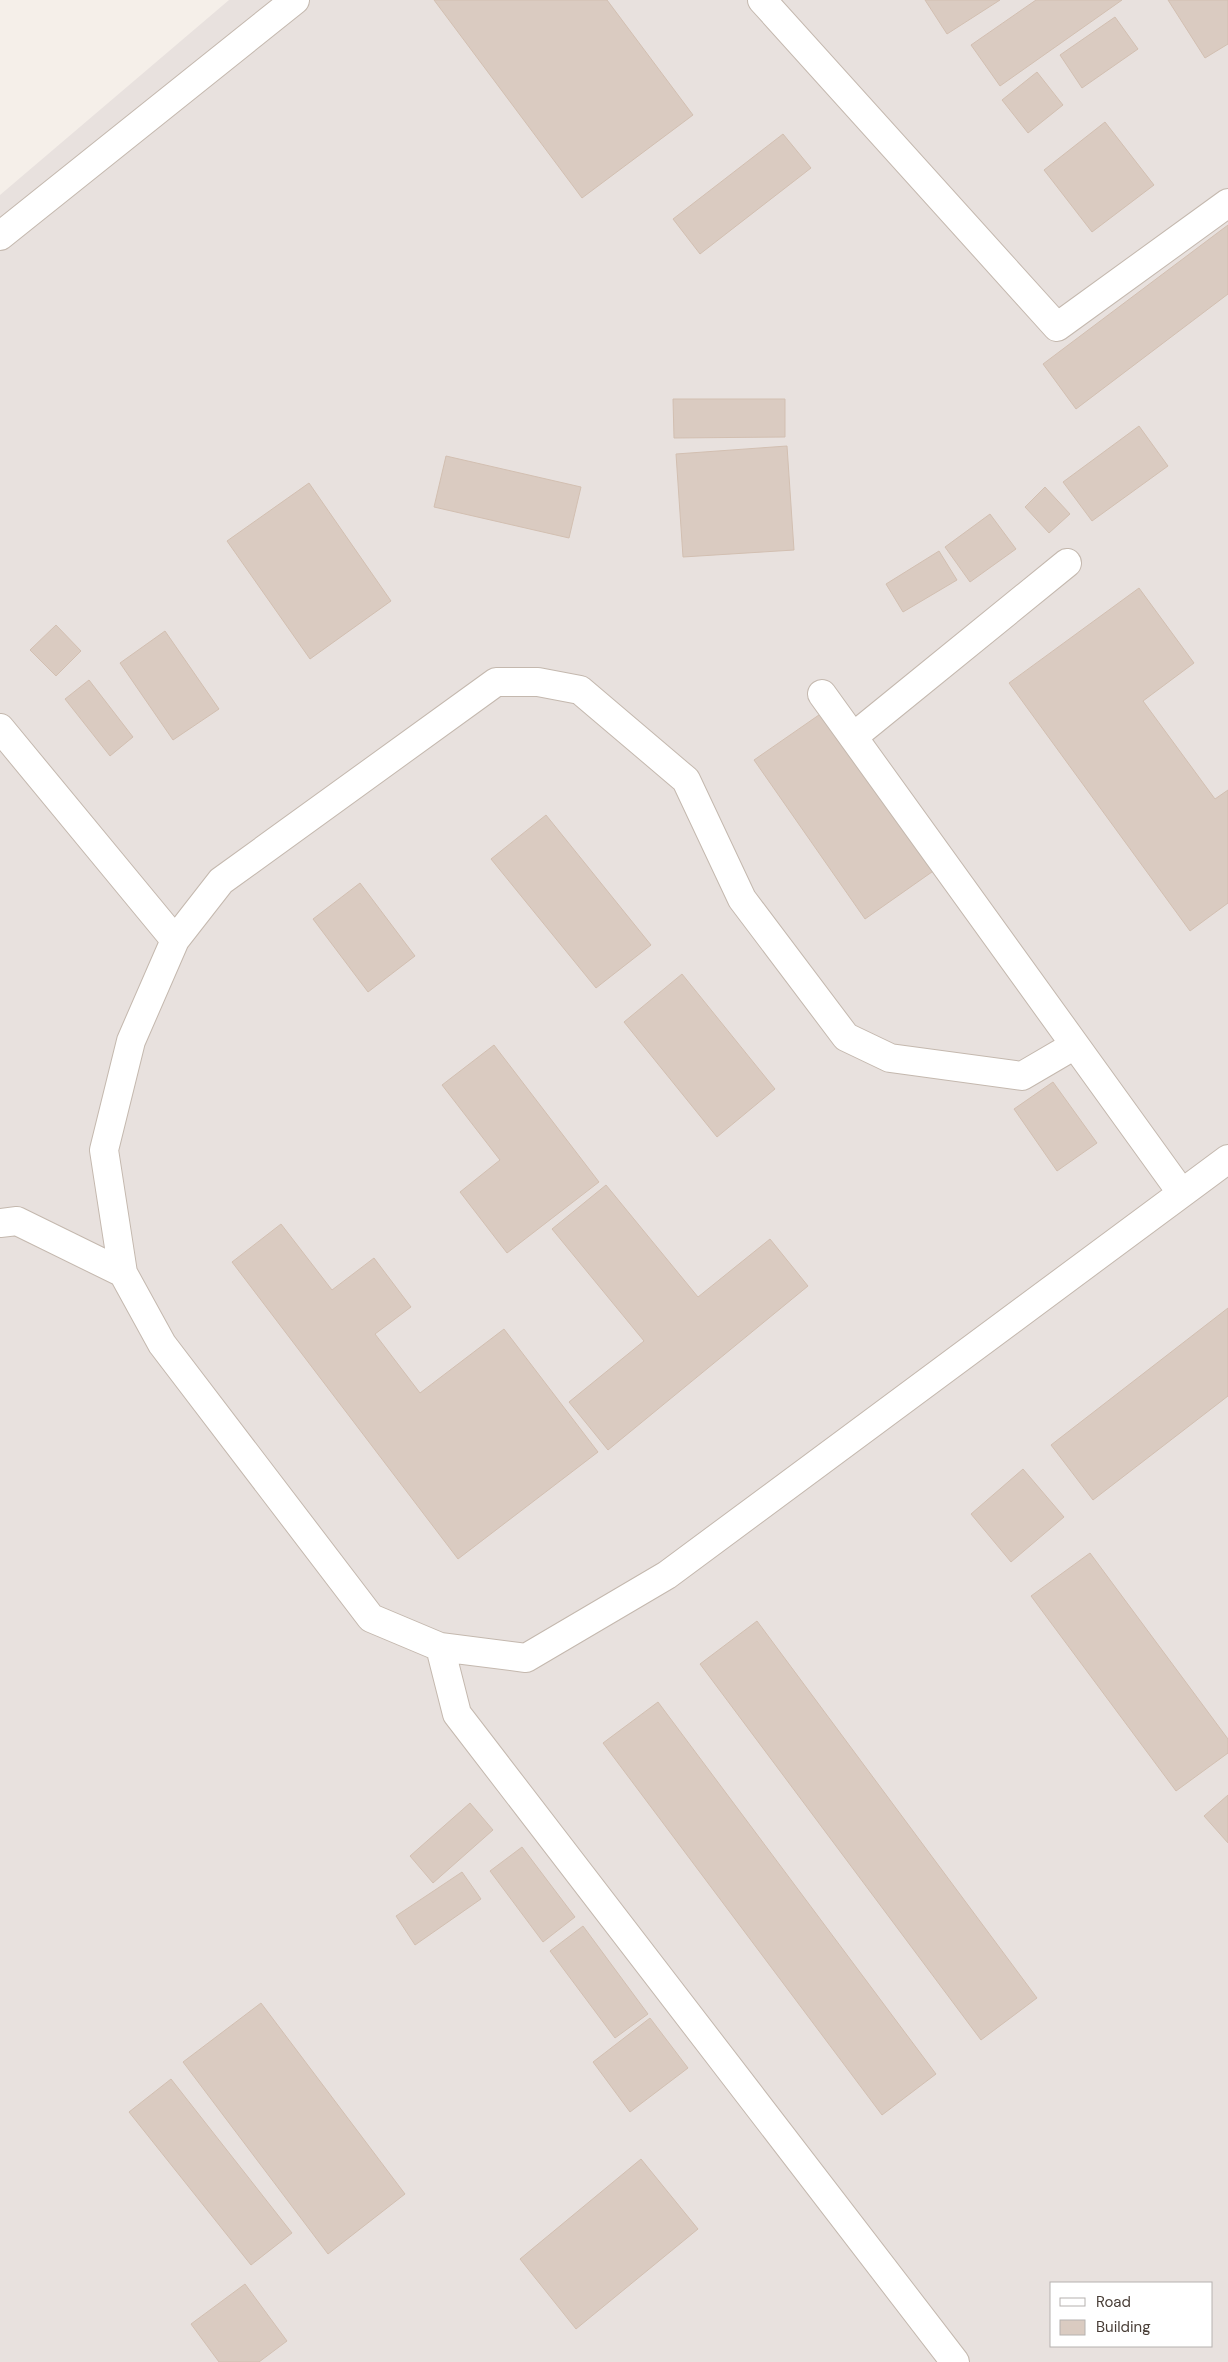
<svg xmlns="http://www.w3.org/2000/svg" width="1228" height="2362" viewBox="0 0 1228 2362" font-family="'DM Sans',sans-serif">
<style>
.industrial{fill:#e8e1de;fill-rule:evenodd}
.building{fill:#dacbc1;stroke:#d2bfb1}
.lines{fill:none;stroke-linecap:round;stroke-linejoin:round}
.minor-casing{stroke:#c4b8ae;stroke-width:30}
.minor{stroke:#fff;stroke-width:28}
</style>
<rect width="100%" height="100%" fill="#f5efe9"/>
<!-- industrial -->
<path class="industrial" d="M229,0H1228V2362H0V195ZM1052,2283H1212V2346H1052Z"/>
<!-- building -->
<path class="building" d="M434,0H607L693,115L582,198Z
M925,0H1000L947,34Z
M1036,0H1122L1000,86L971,45Z
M1168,0H1228V44L1205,58Z
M1115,17L1138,49L1082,88L1060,55Z
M1037,72L1063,105L1028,133L1002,100Z
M1105,122L1154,185L1092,232L1044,170Z
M783,134L811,168L700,254L673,219Z
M1228,225V294L1076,409L1043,364Z
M673,399H785V437L674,438Z
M1139,426L1168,466L1092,521L1063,482Z
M787,446L794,550L683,557L676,454Z
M446,456L581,487L569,538L434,507Z
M309,483L391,601L310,659L227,541Z
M1045,487L1070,514L1049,533L1025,507Z
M990,514L1016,549L970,582L945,547Z
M939,551L957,580L903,612L886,584Z
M1139,588L1194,663L1143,701L1215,799L1228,790V903L1190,931L1009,683Z
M56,625L81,651L56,676L30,650Z
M165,631L219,709L173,740L120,663Z
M89,680L133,737L110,756L65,699Z
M829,708L939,867L865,919L754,760Z
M546,815L651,945L596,988L491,859Z
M360,883L415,956L368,992L313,919Z
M682,974L775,1089L717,1137L624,1022Z
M494,1045L599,1182L507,1253L460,1192L500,1160L442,1085Z
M1053,1082L1097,1143L1057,1171L1014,1109Z
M606,1185L698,1297L770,1239L808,1286L608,1450L569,1402L644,1341L552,1229Z
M281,1224L332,1290L374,1258L411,1307L375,1334L420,1393L504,1329L598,1452L458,1559L232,1262Z
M1228,1308V1396L1093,1500L1051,1445Z
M1023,1469L1064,1517L1011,1562L971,1514Z
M1090,1553L1228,1739V1753L1176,1791L1031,1596Z
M757,1621L1037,1998L981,2040L700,1664Z
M658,1702L936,2074L882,2115L603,1743Z
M1228,1795V1843L1204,1816Z
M470,1803L493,1830L433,1883L410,1856Z
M522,1847L575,1917L543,1942L490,1871Z
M462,1872L481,1899L415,1945L396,1916Z
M583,1926L648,2014L615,2038L550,1951Z
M261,2003L405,2194L328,2254L183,2062Z
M650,2018L688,2068L630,2112L593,2062Z
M171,2079L292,2233L251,2265L129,2112Z
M641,2159L698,2229L576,2329L520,2259Z
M245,2284L287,2341L259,2362H219L191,2324Z"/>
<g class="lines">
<defs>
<path id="minor" d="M762,0L1057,327L1228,203
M0,236L295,0
M822,694L1181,1192
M0,728L175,940L131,1041L104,1150L123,1273
M853,737L1067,563
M175,940L221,881L496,682H538L580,690L686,780L742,899L846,1037L890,1058L1022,1076L1075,1045
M0,1223L17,1221L123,1273L162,1344L371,1618L440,1647L526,1658L667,1575L1228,1159
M440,1647L457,1714L955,2362"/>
</defs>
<!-- minor casing -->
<use href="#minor" class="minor-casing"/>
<!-- minor -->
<use href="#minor" class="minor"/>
</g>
<!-- legend -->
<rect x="1050" y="2282" width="162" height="65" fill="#ffffff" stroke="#b6b2af"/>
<rect x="1060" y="2298" width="25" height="8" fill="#ffffff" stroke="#b6b2af"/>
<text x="1096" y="2307" font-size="15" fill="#493e37">Road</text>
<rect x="1060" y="2320" width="25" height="15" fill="#dacbc1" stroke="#b6b2af"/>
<text x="1096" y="2332" font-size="15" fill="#493e37">Building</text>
</svg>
